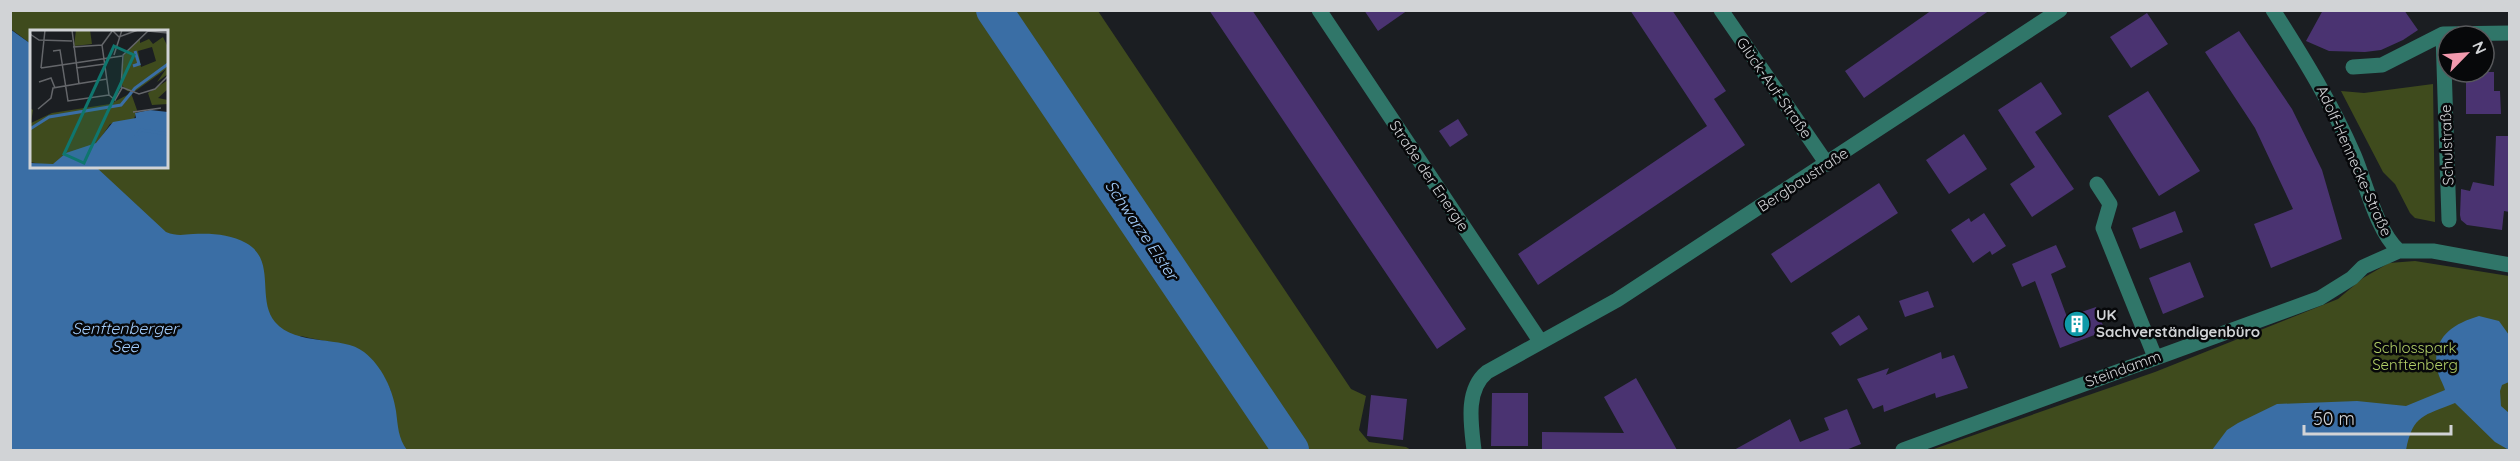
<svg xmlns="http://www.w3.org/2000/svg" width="2520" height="461" font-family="Quicksand,sans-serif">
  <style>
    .green { fill: #3f4b1d }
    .water { fill: #3a6ea5 }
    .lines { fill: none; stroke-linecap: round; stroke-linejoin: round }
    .river { stroke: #3a6ea5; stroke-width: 36 }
    .building { fill: #4a3371 }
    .minor { stroke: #307669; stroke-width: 15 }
    .labels { text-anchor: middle; stroke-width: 5; stroke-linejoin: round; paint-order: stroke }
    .street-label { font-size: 15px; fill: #d1d3d6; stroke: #07080a }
    .poi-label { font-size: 15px; font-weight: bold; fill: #d1d3d6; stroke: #07080a; text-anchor: start }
    .park-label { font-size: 15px; fill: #b1ce67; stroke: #07080a }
    .water-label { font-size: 16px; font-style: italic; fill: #a2ccfb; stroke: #07080a }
    .inset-river { fill: none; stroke: #3a6ea5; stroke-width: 3 }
    .inset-road { fill: none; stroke: #64666a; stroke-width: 1.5 }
    .view { fill: #0f766e; fill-opacity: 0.15; stroke: #0f766e; stroke-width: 3 }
    .inset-edge { fill: none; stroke: #d1d3d6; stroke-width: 3 }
  </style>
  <rect width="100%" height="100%" fill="#1b1e22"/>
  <!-- green -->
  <path class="green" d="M10,11H1098L1351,389L1366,396L1359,430L1369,442L1406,447L1411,450H343L391,391C369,342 348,347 301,336L292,343L191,255L32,166H166V32H32L31,44L11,29Z
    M2433,84L2435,222L2415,218L2410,213L2395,184L2383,172L2341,91L2364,93Z
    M2415,261L2509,276V450H1931L2155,372L2338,299L2363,278L2389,263Z"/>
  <!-- water -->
  <path class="water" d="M10,29L31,44L32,166L96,167L166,232C176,236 182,235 193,234C211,233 230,234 246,243C277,260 256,299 275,322C296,347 343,335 364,352C382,366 393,390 396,411C398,426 398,438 407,450H11Z
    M2479,316L2499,321L2509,335V382L2502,385L2500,391L2501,406L2509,413V450L2495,442L2455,403C2424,416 2413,414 2406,450H2212L2227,430L2238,423L2277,404L2357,401L2406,406L2445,390C2443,383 2438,376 2437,368C2432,338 2452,324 2479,316Z"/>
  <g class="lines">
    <!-- river -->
    <path class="river" d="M994,10L1291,450"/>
  </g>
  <!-- building -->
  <path class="building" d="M1209,10H1252L1466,329L1437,349Z
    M1364,10H1408L1378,31Z
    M1630,10H1672L1726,91L1714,99L1745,145L1538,285L1518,254L1707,126Z
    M1932,10H1990L1864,98L1845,71Z
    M2323,10H2404L2418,30L2403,40L2381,50L2365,52L2329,51L2306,41Z
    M2147,13L2168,44L2131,68L2110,37Z
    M2239,31L2292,109L2322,170L2342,239L2271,268L2254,224L2293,209L2255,128L2205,52Z
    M2466,72H2494V91H2500L2501,114H2466Z
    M2041,82L2062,114L2035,132L2074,189L2032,217L2010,184L2035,167L1998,110Z
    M2148,91L2200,171L2159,196L2108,116Z
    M1458,119L1468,135L1450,147L1439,131Z
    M1964,134L1987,169L1949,194L1926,160Z
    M2496,136H2510V212L2504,211L2502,230L2467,225L2461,220L2460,215L2461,189L2470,191L2473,182L2494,186Z
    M1879,183L1898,213L1791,283L1771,254Z
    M2175,211L2183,232L2140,249L2132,228Z
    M1984,213L2006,246L1992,255L1990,251L1973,263L1951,230L1969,218L1971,222Z
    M2056,245L2066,267L2051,274L2067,317L2096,307L2105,331L2060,348L2035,281L2022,287L2012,264Z
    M2190,262L2204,297L2163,314L2149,278Z
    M1928,291L1934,307L1905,317L1899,301Z
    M1859,315L1868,329L1840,346L1831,333Z
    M1941,352L1942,359L1954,355L1968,388L1936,398L1935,393L1884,412L1883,405L1873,409L1857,379L1889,368L1886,375Z
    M1636,378L1677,450H1542V432L1624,433L1604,397Z
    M1492,393H1528V446H1491Z
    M1371,395L1407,399L1403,440L1367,436Z
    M1847,409L1861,444L1846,450H1734L1790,419L1800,442L1829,430L1824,418Z"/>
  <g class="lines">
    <!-- minor -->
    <path class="minor" d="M1319,10L1540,341
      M1721,10L1827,164
      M2273,10C2303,57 2332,104 2354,155C2366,183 2376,230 2399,251
      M2443,34L2449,220
      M2353,67L2382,65L2443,34L2510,33
      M2097,184L2110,204L2103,228L2155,357
      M1474,450C1471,424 1465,390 1487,372L1617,300L2060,10
      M1903,450L2320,298L2352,278L2363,267L2399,251H2433L2510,265"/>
  </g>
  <!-- icons -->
  <defs>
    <symbol id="building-disc" viewBox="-11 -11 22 22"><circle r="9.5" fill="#0f9aa8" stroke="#07080a"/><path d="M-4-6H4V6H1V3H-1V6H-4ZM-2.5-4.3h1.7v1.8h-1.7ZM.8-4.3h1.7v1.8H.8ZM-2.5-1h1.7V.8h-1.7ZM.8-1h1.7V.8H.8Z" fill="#fff"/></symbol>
  </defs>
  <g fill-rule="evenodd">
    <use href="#building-disc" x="2062" y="309" width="30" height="30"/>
  </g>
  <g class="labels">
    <!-- street labels -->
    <g class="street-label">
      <text transform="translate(1774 88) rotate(55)" y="5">Glück-Auf-Straße</text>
      <text transform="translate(2447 145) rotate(-92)" y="5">Schulstraße</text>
      <text transform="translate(2354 161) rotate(66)" y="5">Adolf-Hennecke-Straße</text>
      <text transform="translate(1429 176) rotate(56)" y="5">Straße der Energie</text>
      <text transform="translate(1803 180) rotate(-33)" y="5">Bergbaustraße</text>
      <text transform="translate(2123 369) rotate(-20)" y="5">Steindamm</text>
    </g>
    <!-- poi labels -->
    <g class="poi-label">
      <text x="2096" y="320">UK<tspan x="2096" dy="17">Sachverständigenbüro</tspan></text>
    </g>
    <!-- park labels -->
    <g class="park-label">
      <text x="2415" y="353">Schlosspark<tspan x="2415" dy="17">Senftenberg</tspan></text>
    </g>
    <!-- water labels -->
    <g class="water-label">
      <text transform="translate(1142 230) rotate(56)" y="6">Schwarze Elster</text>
      <text x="125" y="334">Senftenberger<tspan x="125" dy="18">See</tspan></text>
    </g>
  </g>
  <!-- overview -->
  <g transform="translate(30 30)">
    <rect width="138" height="138" fill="#1b1e22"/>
    <path d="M46,0H60L62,14L44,16ZM133,7L138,17V44L127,52L136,39L104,62L97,61L91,54L94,25L110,8V13L119,9L123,14ZM122,17L126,31L111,37L108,21ZM138,50V59L128,68L138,70V74L122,75L118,63ZM101,63L107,80L104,89L80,94L66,115L21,136L0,132V78L3,80L1,93L22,83L80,74Z" fill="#3f4b1d" fill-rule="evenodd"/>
    <path d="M120,80L138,82V138H0V133L23,134L36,123L66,113L83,92L106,88L105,83Z" fill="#3a6ea5"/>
    <path class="inset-river" d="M103,36L109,34L105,21M0,99L19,87L91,75L105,58L138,34M78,138L111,100L138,104"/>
    <path class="inset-road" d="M42,0L49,54M82,0L89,7L108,0M119,0L93,25L91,57L109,64L125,59L138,46M118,1L138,3M0,4L9,10L42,11M72,15L79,65M72,15L83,0M43,17L72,15M23,21L30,20L38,71L79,65M84,25L92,0M11,38L92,26M11,38L15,0M46,38L75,34M9,52L21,48L25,58M79,65L85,70L92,58M8,79L21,68L23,58L77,49M103,82L131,78"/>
    <path class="view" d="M84,16L104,25L54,133L34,124Z"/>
    <rect width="138" height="138" class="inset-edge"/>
  </g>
  <!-- border -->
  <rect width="2520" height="461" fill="none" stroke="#d1d3d6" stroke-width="24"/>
  <!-- north arrow -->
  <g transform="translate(2466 54) rotate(65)"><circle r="28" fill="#07080a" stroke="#58595c" stroke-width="1.5"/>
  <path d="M0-4.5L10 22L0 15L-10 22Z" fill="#f29aae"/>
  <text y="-9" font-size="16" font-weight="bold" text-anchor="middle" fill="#d1d3d6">N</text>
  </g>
  <!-- scale -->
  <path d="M2304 425v9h147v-9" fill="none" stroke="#d1d3d6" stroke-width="3"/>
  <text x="2313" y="425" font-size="18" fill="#d1d3d6" stroke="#07080a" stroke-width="4.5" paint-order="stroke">50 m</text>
</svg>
